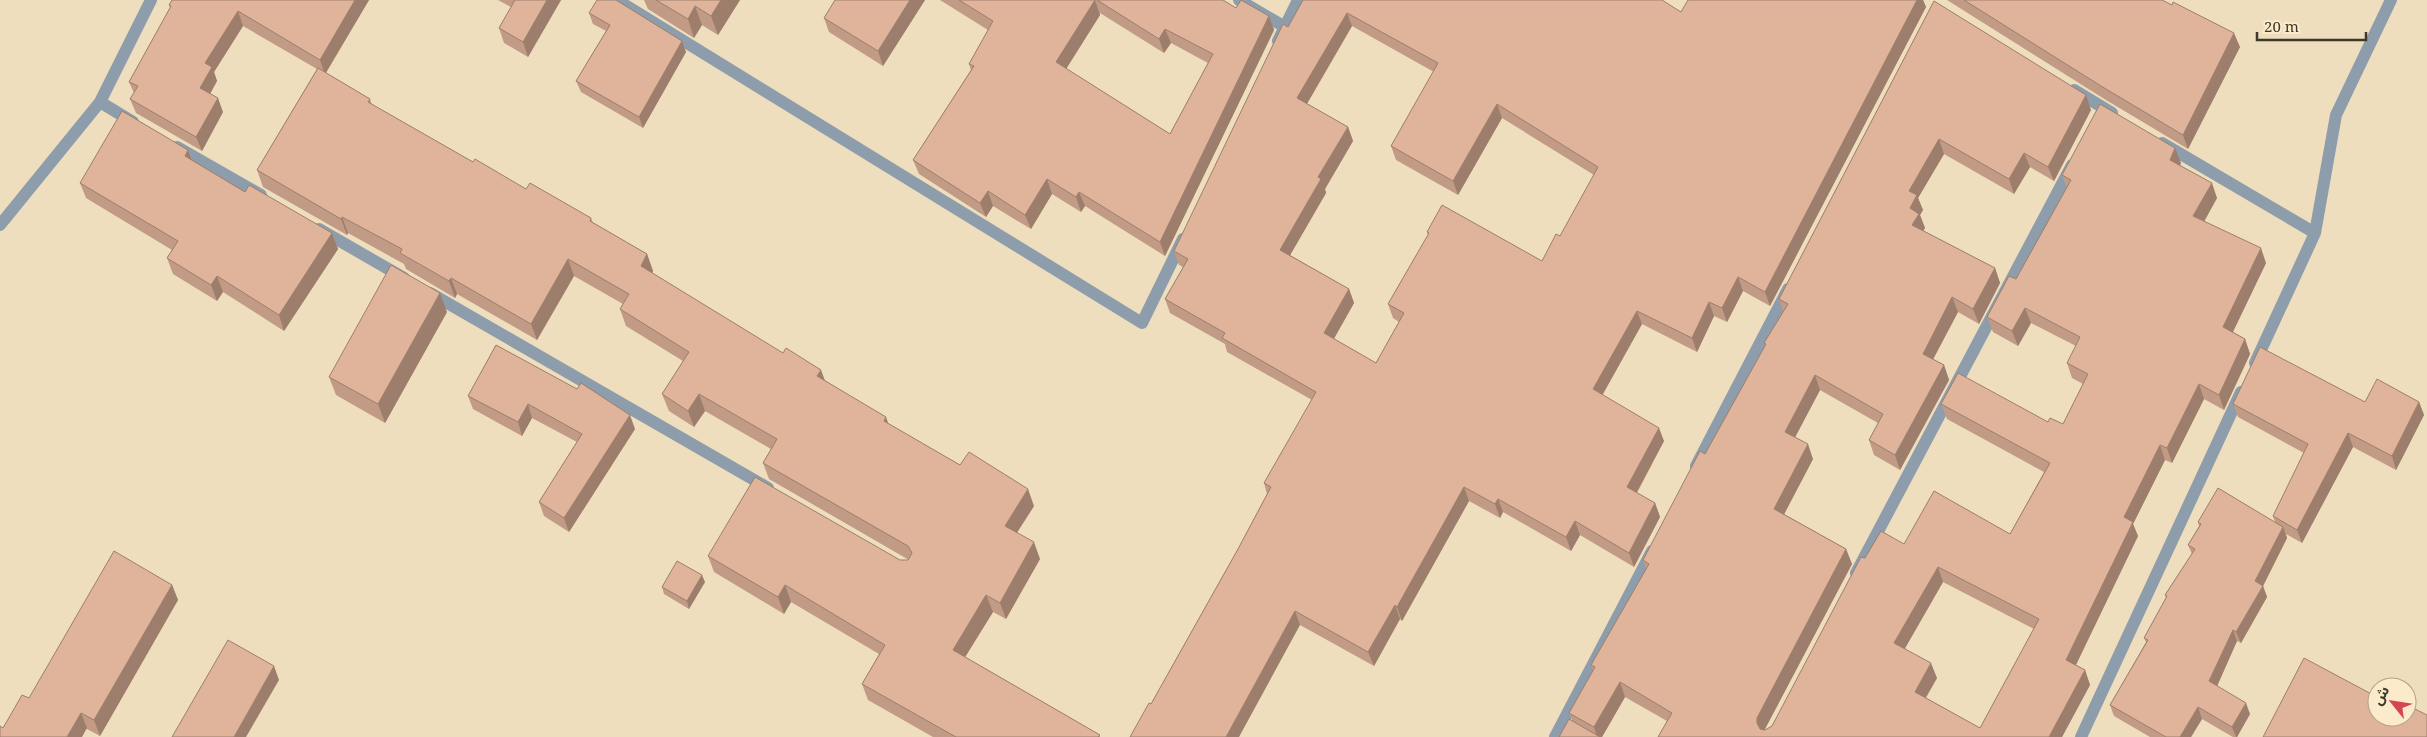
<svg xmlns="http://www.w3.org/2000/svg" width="2427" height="737" font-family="'Noto Serif','Noto Sans Arabic',serif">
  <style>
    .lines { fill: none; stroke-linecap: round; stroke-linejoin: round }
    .street { stroke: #8d9dab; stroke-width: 12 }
    .wall { fill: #c19b85; fill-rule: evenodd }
    .shaded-wall { fill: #9d7e6c }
    .building { fill: #e0b49b; stroke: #9d7e6c; fill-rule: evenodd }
  </style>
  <rect width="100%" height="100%" fill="#eedebd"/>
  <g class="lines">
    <!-- street -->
    <path class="street" d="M617,0L1142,323L1183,239
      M1239,0L1285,27
      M1278,41L1298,0
      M2074,90L2112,113
      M100,102L133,122
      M2162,143L2315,233
      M177,147L261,195
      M0,225L100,102L151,0
      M319,229L404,278
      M430,293L768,488
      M2255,363L2315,233L2336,115L2391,0
      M1696,466L1788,289
      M1856,573L2072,165
      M1555,737L1652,551
      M2081,737L2241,392"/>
  </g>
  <!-- wall -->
  <path class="wall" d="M172,0H369L326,73L370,99L372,105L473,162L526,189L591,218L593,223L647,254L653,271L652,273L826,381L888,424L960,465L1034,506L1017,532L1040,559L1006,619L993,612L965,657L1100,735V737H933L868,700L862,684L879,654L791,602L784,614L714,572L708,556L900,560H909L769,479L763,463L771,449L705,411L694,427L669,411L662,394L683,361L626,326L620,309L623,304L574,276L537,340L457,294L455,298L406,269L404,264L348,233L347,235L263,187L257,170L317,69L243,26L214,72L217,81L210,94L223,112L202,151L136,113L130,99L134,93L129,82L170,8L169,5Z
    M498,0H561L528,57L504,43L499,28L511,7Z
    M644,0H740L718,35L702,25L694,38L648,9Z
    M925,0L883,66L829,32L824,18Z
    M940,0H1223L1236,8L1269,16L1274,30L1165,256L1085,206L1081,212L1052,194L1031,229L993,206L986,217L919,174L913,160L971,70L969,64L988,30ZM1100,13L1164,53L1171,43L1208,63L1170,134L1066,69L1100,15Z
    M1303,0L1681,12L1688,0H1923L1926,7L1770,306L1743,291L1727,322L1714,316L1697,352L1642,324L1602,395L1664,441L1637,493L1655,503L1660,517L1634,567L1580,535L1571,551L1503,512L1500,518L1469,501L1402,621L1400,619L1374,666L1300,625L1151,704L1238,549L1267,494L1264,483L1312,400L1227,352L1225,344L1170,313L1165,299L1183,267L1179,265L1174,251L1288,27ZM1352,26L1434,72L1391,146L1396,160L1458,195L1502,118L1594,175L1560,236L1542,261L1427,232L1428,235L1388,304L1393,318L1399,322L1376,363L1334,339L1354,303L1349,289L1290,255L1326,193L1325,189L1353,141L1348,127L1307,104Z
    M1947,0H2162L2240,47L2188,149L2106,100Z
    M1934,1L2091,110L2054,181L2030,167L2014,194L1944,154L1918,198L1923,210L1920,215L1925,228L1923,231L1995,268L2000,283L1979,324L1958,312L1933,359L1944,365L1949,380L1900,470L1874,455L1869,440L1878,423L1820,390L1795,437L1813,459L1784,514L1846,549L1852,564L1764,730H1765L1772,726L1865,558L1904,544L2010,534L2044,472L1947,419L1941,404L2063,424L2083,384L2072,378L2067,363L2076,346L2031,323L2018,346L1993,332L1987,317L2016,279L2067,188L2062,175L2181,163L2180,165L2217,198L2204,221L2266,263L2233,332L2245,339L2250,354L2224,410L2204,399L2172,463L2165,460L2133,524L2138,536L2076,665L2085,670L2090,685L2062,737H1658L1667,721L1625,697L1602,737H1559L1572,720L1569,713L1593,671L1591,665L1646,569L1643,560L1705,454L1765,346L1764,343L1783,311L1779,299ZM1943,582L2034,629L1980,728L1926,698L1937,678L1905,648Z
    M589,13L682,41L686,52L643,128L581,92L576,81L606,31L593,24Z
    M188,150L192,160L245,192L332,233L338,249L284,331L223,292L217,301L173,274L167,258L172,250L86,198L80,183Z
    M447,312L385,423L336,395L329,377Z
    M496,345L635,429L569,532L544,516L539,502L577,442L532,418L522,436L473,409L468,396Z
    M2419,402L2424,415L2396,470L2353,447L2302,543L2286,534L2287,538L2263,586L2267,597L2241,643L2237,641L2217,686L2250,714L2237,737H2233L2202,719L2191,737H2150L2114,716L2110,705L2146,642L2144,638L2166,598L2165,595L2192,554L2188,545L2199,526L2198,522H2275L2273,516L2304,453L2238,417L2233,404Z
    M705,582L689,609L664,594L662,587Z
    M172,585L178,600L100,736L29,698Z"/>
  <!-- shaded-wall -->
  <path class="shaded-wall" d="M355,0H369L325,74L320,60Z
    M547,0H561L528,57L523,42Z
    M721,0H740L718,35L711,16Z
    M910,0H925L883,66L878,51Z
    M1095,0L1100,15L1061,77L1056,62Z
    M1917,0H1923L1926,7L1770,306L1765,292Z
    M695,6L702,25L694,38L688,19Z
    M238,11L243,26L214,72L217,81L205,103L200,88L205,63Z
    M1347,13L1352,26L1302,112L1297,98Z
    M1269,16L1274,30L1165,256L1160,242Z
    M1165,29L1171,43L1164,53L1159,39Z
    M2234,33L2240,47L2188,149L2183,135Z
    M682,41L686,52L643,128L639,117Z
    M2086,95L2091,110L2054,181L2048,167Z
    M218,98L223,112L202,151L196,137Z
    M1497,104L1502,118L1458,195L1453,181Z
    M1348,127L1353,141L1325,189L1326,193L1285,264L1280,250L1318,177Z
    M1939,139L1944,154L1918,198L1923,210L1920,215L1925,228L1918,240L1912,225L1909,191Z
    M2175,148L2181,163L2176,174L2170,160Z
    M188,150L194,166L185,156Z
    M2024,153L2030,167L2014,194L2009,179Z
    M1047,179L1052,194L1031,229L1025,215Z
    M2212,183L2217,198L2199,231L2193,216Z
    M988,191L993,206L986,217L980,203Z
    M1079,192L1085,206L1081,212L1076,197Z
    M342,217L348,233L347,235L341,219Z
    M332,233L338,249L284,331L279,315Z
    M2261,248L2266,263L2228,342L2223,327Z
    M647,254L653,271L647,282L641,266Z
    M568,259L574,276L537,340L531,324Z
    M1995,268L2000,283L1979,324L1973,309Z
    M217,276L223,292L217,301L211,285Z
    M1738,277L1743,291L1727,322L1722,308Z
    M451,278L457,294L455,298L449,281Z
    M1349,289L1354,303L1329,347L1324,333Z
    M440,293L447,312L385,423L378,404Z
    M1952,297L1958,312L1928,369L1923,354Z
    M1709,302L1714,316L1697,352L1692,338Z
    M2025,308L2031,323L2018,346L2012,331Z
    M1637,311L1642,324L1598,403L1593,389Z
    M2245,339L2250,354L2224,410L2219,395Z
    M1944,365L1949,380L1900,470L1895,455Z
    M821,370L827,386L817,376Z
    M1815,375L1820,390L1790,447L1785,432Z
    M2199,384L2204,399L2172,463L2167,448Z
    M699,394L705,411L694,427L688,411Z
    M2419,402L2424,415L2396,470L2392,456Z
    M528,404L532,418L522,436L518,422Z
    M630,415L635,429L569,532L564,518Z
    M886,417L892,434L884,421Z
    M1659,428L1664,441L1632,501L1627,487Z
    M2348,433L2353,447L2302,543L2297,530Z
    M1808,444L1813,459L1779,524L1774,509Z
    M2160,445L2165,460L2133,524L2138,536L2071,675L2066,660L2124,517Z
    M1464,487L1469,501L1402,621L1397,607Z
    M1028,489L1034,506L1011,542L1005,526Z
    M1498,499L1503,512L1500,518L1495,504Z
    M1655,503L1660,517L1634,567L1629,553Z
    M1575,521L1580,535L1571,551L1566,537Z
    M2283,527L2287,538L2263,586L2267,597L2241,643L2236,632L2255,581Z
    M1034,542L1040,559L1006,619L1000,603Z
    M1846,549L1852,564L1763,733L1757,723V718Z
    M1938,567L1943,582L1900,657L1894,643Z
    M702,575L705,582L689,609L687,601Z
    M172,585L178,600L100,736L94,720Z
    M785,585L791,602L784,614L778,597Z
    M986,595L993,612L959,667L953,650Z
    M1395,605L1400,619L1374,666L1368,652Z
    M1295,611L1300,625L1239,737H1226Z
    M2233,630L2237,641L2214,693L2209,681Z
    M1931,663L1937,678L1920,707L1915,692Z
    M274,666L279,680L246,737H234Z
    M2085,670L2090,685L2062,737H2049Z
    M1620,682L1625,697L1602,737H1597L1594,727Z
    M2246,703L2250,714L2237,737H2236L2232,727Z
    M2198,707L2202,719L2191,737H2180Z
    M81,713L87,728L82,737H67Z"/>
  <!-- building -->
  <path class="building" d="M172,0H355L320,60L238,11L205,63L212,67L200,88L218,98L196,137L130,99L138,86L129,82L171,6L169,5Z
    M515,0H547L523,42L499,28Z
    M597,0H616L682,41L639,117L576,81L610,25L589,13Z
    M656,0H721L711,16L695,6L688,19Z
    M835,0H910L878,51L824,18Z
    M959,0H1095L1056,62L1170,134L1213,54L1165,29L1159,39L1097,0H1223L1236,8L1241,0L1269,16L1160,242L1079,192L1076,197L1047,179L1025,215L988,191L980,203L913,160L974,66L969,64L993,21Z
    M1303,0H1662L1681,12L1688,0H1917L1765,292L1738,277L1722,308L1709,302L1692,338L1637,311L1593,389L1659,428L1627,487L1655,503L1629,553L1575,521L1566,537L1498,499L1495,504L1464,487L1397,607L1395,605L1368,652L1295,611L1226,737H1130L1149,703L1151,704L1238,549L1271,487L1264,483L1316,392L1222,338L1225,333L1165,299L1188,259L1174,251L1283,24L1288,27ZM1347,13L1438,63L1391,146L1453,181L1497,104L1598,167L1560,236L1556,234L1542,261L1442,205L1427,232L1429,233L1388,304L1404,313L1376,363L1324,333L1349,289L1280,250L1321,179L1318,177L1348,127L1297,98Z
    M1964,0H2162L2172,5L2173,2L2234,33L2183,135L2101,86Z
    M1934,1L2086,95L2048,167L2024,153L2009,179L1939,139L1909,191L1917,195L1910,208L1919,214L1912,225L1995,268L1973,309L1952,297L1923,354L1944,365L1895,455L1869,440L1883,414L1815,375L1785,432L1808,444L1774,509L1846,549L1757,718V723L1760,729L1765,730L1772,726L1861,557L1865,558L1881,531L1904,544L1934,491L2010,534L2050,463L1941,404L1958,373L2048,422L2050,418L2063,424L2088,374L2067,363L2080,337L2025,308L2012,331L1987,317L2009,276L2016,279L2071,180L2062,175L2100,104L2175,148L2170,160L2212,183L2193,216L2261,248L2223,327L2245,339L2219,395L2199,384L2167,448L2160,445L2124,517L2133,522L2066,660L2085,670L2049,737H1658L1672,713L1620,682L1594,727L1569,713L1595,667L1591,665L1649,564L1643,560L1700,451L1705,454L1766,344L1764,343L1788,304L1779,299ZM1938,567L2039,619L1980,728L1915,692L1931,663L1894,643Z
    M318,68L370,99L368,102L473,162L475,159L526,189L530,183L591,218L590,221L647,254L641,266L783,353L786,348L821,370L817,376L886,417L884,421L960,465L969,452L1028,489L1005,526L1034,542L1000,603L986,595L953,650L1100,735L1098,737H956L862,684L885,645L785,585L778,597L708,556L755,477L900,560H908L912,553L908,546L763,463L777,439L699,394L688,411L662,394L689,352L620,309L629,294L568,259L531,324L451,278L449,281L400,253L402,249L342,217L341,219L257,170Z
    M122,111L188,150L185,156L245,192L249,185L332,233L279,315L217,276L211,285L167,258L178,241L80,183Z
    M391,265L440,293L378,404L329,377Z
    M496,345L577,389L581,383L630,415L564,518L539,502L582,434L528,404L518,422L468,396Z
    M2260,347L2365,402L2377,379L2419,402L2392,456L2348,433L2297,530L2273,516L2308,444L2233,404Z
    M2218,488L2283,527L2255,581L2263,586L2236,632L2233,630L2209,681L2246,703L2232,727L2198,707L2180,737H2166L2110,705L2148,640L2144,638L2167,596L2165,595L2195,549L2188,545L2201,524L2198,522Z
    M114,551L172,585L94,720L81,713L67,737H0V726L3,728L22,695L29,698Z
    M677,561L702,575L687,601L662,587Z
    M228,640L274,666L234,737H172Z
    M2304,658L2377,697V717H2407V705L2427,715V737H2263Z
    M1569,719L1600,737H1559Z"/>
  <!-- north arrow -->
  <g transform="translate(2392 702) rotate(300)"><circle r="24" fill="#fbebca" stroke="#b0a48b"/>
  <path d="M0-4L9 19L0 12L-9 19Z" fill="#d64554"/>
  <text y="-8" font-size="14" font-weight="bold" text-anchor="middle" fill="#3f392c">ش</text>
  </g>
  <!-- scale -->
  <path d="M2257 32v8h109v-8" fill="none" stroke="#3f392c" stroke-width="2.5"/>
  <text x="2264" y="32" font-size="15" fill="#3f392c" stroke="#fbebca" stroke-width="4" paint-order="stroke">20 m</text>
</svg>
